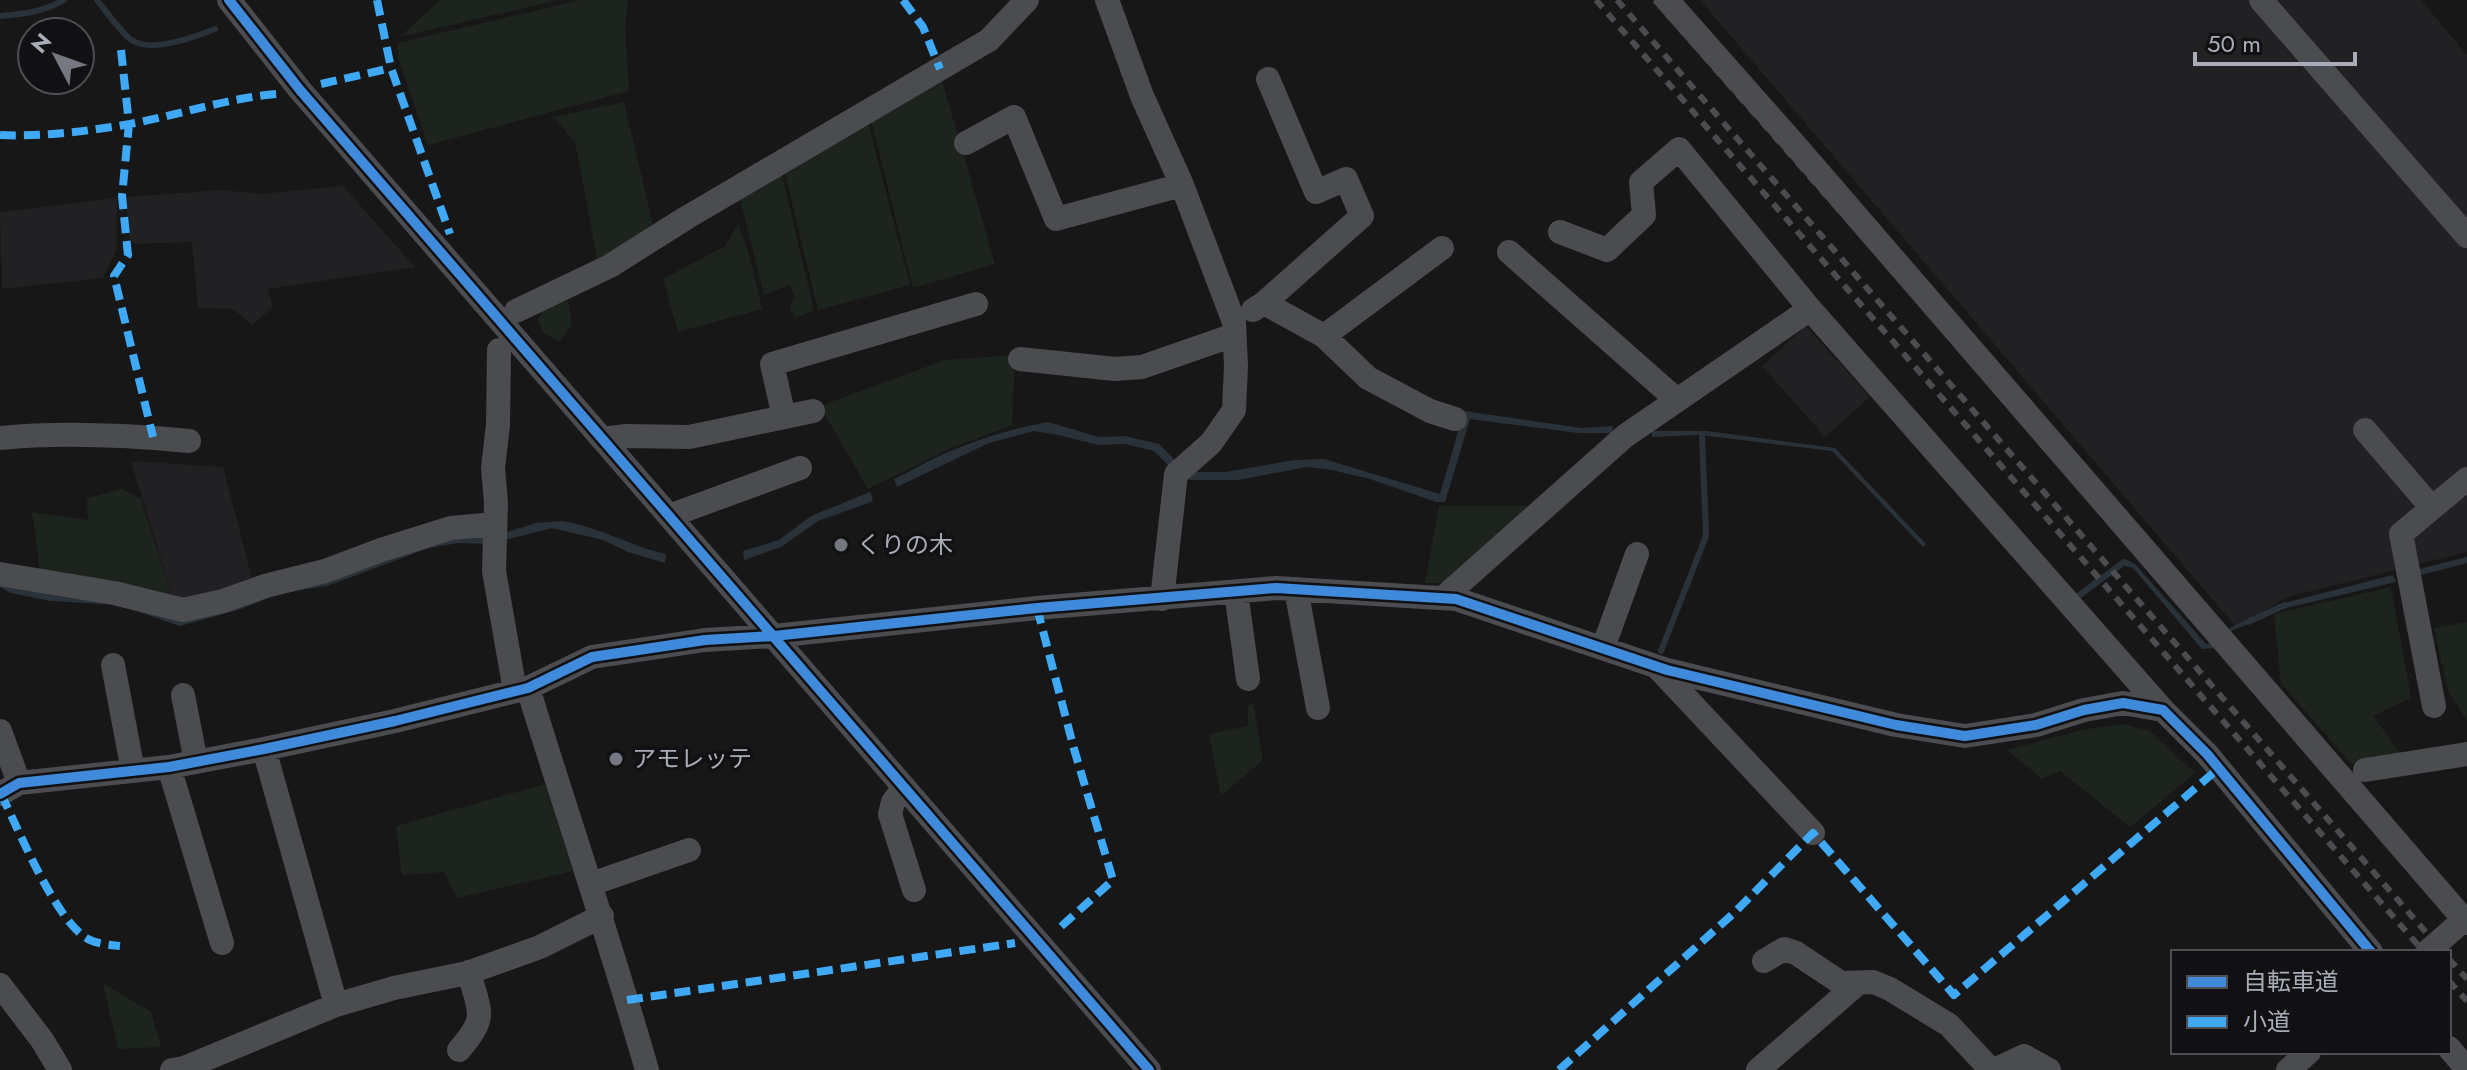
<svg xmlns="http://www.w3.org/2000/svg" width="2467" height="1070" font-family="Jost,'Noto Sans JP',sans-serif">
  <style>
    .built { fill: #212123 }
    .green { fill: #1d241e }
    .water { fill: #2a3239 }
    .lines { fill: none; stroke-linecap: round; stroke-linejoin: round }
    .stream { stroke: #2a3239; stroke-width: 6 }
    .minor { stroke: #4b4c50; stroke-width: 24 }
    .rail { stroke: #4b4c4f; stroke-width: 6; stroke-dasharray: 10 8; stroke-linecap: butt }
    .quiet { stroke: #3fa9f5; stroke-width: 8; stroke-dasharray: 16 8; stroke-linecap: butt }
    .cycleway-casing { stroke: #111113; stroke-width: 15 }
    .cycleway { stroke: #408adc; stroke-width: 10 }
    .poi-dot { fill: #757880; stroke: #111113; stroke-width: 3 }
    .labels { text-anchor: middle; stroke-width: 7; stroke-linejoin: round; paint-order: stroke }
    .poi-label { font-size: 24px; fill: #a8adb8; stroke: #111113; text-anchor: start }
  </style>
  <rect width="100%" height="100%" fill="#171717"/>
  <!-- built -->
  <path class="built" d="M1700,0H2421L2467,55V552L2287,597L2237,628Z
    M343,186L415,267L268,289L273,307L252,325L233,309L198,308L192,242L134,244L129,237L126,197L222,190L260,194Z
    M117,198V249L103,278L2,289L0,212Z
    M1806,326L1870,397L1825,437L1762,366Z
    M131,461L223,467L253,582L181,604L173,598Z"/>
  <!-- green -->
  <path class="green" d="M440,0H558L400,37Z
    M581,0H628L625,27L629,91L428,145L398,58V43Z
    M940,74L995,264L913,288L870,116Z
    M624,102L654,229L598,264L575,142L553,117Z
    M867,118L910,285L818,310L784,170Z
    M782,174L814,311L795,318L790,307L795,296L789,285L764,295L740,199Z
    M738,224L748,251L762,309L678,332L663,279L725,246Z
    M568,301L572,326L559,341L544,334L538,321L544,309Z
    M1015,355L1012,425L949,449L868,489L820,406L945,360Z
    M122,489L141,499L172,596L40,571L32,512L88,520L87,498Z
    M1439,506H1528L1449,583H1425Z
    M2391,587L2411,698L2373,716L2402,755L2351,764L2281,683L2274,614Z
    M2467,622V721L2448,691L2434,628Z
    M1253,703L1263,760L1221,796L1209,734L1248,726V706Z
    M2122,724L2150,731L2195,773L2130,827L2060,771L2042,779L2007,750L2081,730Z
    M545,784L573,871L457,898L444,872L402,875L396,826Z
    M103,983L151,1012L161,1047L118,1049Z"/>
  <!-- water -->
  <path class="water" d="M1464,411L1582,428L1613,426L1612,433H1578L1470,419L1445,502H1436L1370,479L1332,470L1307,467L1238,480H1189L1192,472H1226L1294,460L1324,459L1440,494Z
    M1048,422L1099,437L1125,436L1159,444L1176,461L1170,467L1154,451L1125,444L1098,445L1058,435L1034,431L989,443L897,487L894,479C910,472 924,463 939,456C975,440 1009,429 1048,422Z
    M1652,431H1707L1835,448L1926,544L1923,547L1832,451L1701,435L1652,437Z
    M870,492L873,499L871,502L818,521L781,547L744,560L743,551L779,540L811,516Z
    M561,521C599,526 629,546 666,554L665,563L628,552L603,540L552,528L489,544L458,543L429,548L327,586L282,593L238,610L180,626L119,605L50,601L11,593L0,587V579L184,616L430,539L504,533L536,523Z
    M2123,560L2135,564L2206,644L2213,643L2228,629L2254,616L2255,621L2233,630L2214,648L2202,649L2133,568L2123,564Z
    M2393,575L2396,582L2278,610L2276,605Z"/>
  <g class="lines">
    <!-- stream -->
    <path class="stream" d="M97,0C107,12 118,29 130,39C149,54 195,37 215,29
      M0,16C24,14 43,12 64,0
      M2416,573L2467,560
      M2073,600L2124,562L2129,564
      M2248,622L2285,605
      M1661,651L1706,536L1702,434"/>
    <!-- minor -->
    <path class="minor" d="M229,0L300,90L1149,1070
      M1107,0L1142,96L1182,185L1234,322L1236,366L1234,410L1211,443L1176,474L1162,599
      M1667,0L1796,146L2467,923
      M2261,0L2467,236
      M966,143L1014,117L1056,219L1182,185
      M1560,232L1607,250L1644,215L1641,182L1679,149L1810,309
      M1509,252L1677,400
      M1264,303L1362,216L1346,179L1316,192L1268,79
      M1253,310L1264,303L1324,336L1368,378L1430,411L1455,419
      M516,311L610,266L686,218L989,40L1027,0
      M1324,336L1442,248
      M499,350L498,425L493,468L496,503L494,571L515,691
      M1020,359L1115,369L1142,367L1234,335
      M784,417L772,364L976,304
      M2365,430L2432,508L2467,479
      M0,438C62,432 127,435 189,441
      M602,439L626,436L689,437L813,411
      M2432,508L2401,534L2434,706
      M669,516L800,468
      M0,574L114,593L183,610L223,601L265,586L325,571L381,550L451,528L495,524
      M1296,589L1318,708
      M1236,592L1248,679
      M1443,598L1625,436L1810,309L2163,710
      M1603,648L1637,554
      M113,665L133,771
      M1658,668L1813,833
      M528,688C567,815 610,941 647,1070
      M183,695L196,762
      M0,731L19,783
      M264,749L336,1005
      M169,767L222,943
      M2365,770L2467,754
      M904,787L893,802L890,814L914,890
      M0,794L19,783L169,767L264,749L395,721L528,688L592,657L705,640L774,636L1037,608L1276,588L1456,599L1667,670L1896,725L1965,736L2036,725L2084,710L2123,703L2163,710L2207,754L2371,952
      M591,884L689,850
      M2427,952L2467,917
      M1764,961L1784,949L1796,953L1841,983L1873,982L1890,989L1949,1025L1991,1070
      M0,985L42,1040L60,1070
      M2449,1048L2467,1069
      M459,1050C489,1016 479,1012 469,972
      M172,1070L184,1068L336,1005L394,988L467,973L540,947L602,916
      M1758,1070L1856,985
      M1994,1070L2024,1056L2049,1070
      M2288,1070L2309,1052"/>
    <!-- rail -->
    <path class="rail" d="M1596,0L2424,952
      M1617,0L2443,952
      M1655,0L2018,414L2467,934
      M1676,0L1908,263L2467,910
      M2449,959L2467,979
      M2449,981L2467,1001"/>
    <!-- quiet -->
    <path class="quiet" d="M377,0L391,68L450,234
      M903,0L923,27L940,69
      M121,50L129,124L122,196L128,255L114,276L153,437
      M321,84L391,68
      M0,135C42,137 89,131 130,124C179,115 227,98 277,94
      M1037,608L1074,749L1113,880L1056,931
      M1,794C18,828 57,925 90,940C99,944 111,945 120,946
      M627,1000L1015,943
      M1559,1070L1734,913L1813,833L1954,995L2219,768"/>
    <defs>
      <path id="cycleway" d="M229,0L300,90L1149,1070
        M0,794L19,783L169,767L264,749L395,721L528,688L592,657L705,640L774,636L1037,608L1276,588L1456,599L1667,670L1896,725L1965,736L2036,725L2084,710L2123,703L2163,710L2207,754L2371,952"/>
    </defs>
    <!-- cycleway casing -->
    <use href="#cycleway" class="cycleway-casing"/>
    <!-- cycleway -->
    <use href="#cycleway" class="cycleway"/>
  </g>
  <!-- markers -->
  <g class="poi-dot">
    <circle cx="841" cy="545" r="8"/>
    <circle cx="616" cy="759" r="8"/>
  </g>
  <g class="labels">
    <!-- poi labels -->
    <g class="poi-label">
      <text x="857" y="553">くりの木</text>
      <text x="632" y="767">アモレッテ</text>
    </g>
  </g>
  <!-- legend -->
  <rect x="2171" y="950" width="280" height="104" fill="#111113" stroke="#4d4f55" stroke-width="2"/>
  <rect x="2187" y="976" width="40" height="12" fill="#408adc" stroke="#4d4f55" stroke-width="2"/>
  <text x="2243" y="990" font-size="24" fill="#a8adb8">自転車道</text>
  <rect x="2187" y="1016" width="40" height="12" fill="#3fa9f5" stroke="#4d4f55" stroke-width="2"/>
  <text x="2243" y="1030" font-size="24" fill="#a8adb8">小道</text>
  <!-- north arrow -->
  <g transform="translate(56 56) rotate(311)"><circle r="38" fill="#111113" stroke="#4d4f55" stroke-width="2"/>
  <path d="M0-6L14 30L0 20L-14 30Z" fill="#757880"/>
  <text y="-12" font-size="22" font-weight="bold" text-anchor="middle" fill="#a8adb8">N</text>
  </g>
  <!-- scale -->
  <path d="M2195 52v12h160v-12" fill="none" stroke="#a8adb8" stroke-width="4"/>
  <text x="2207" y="52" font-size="24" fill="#a8adb8" stroke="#111113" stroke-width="6" paint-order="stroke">50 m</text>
</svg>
